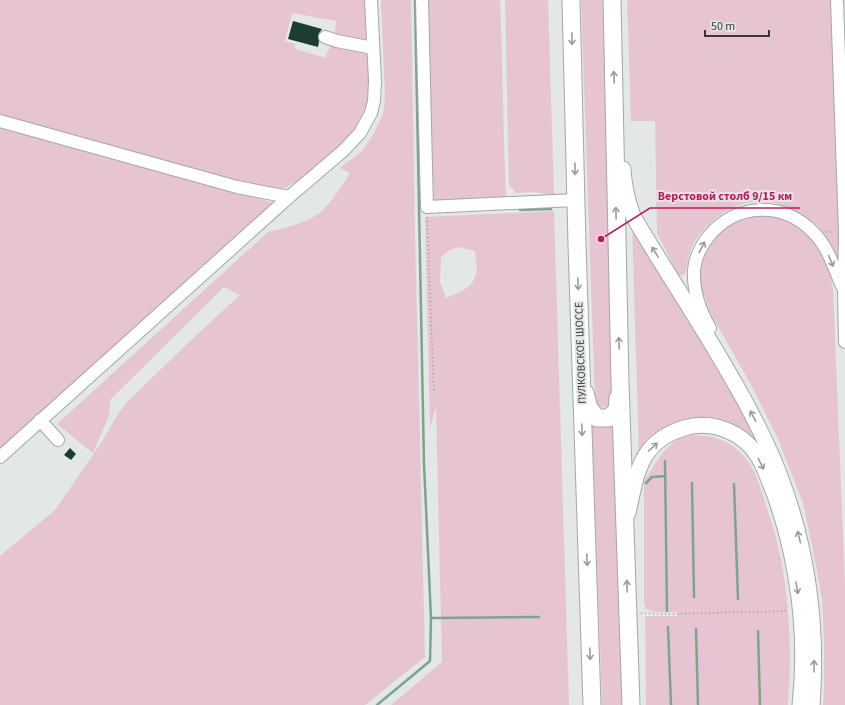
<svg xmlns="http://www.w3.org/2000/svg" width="845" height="705" font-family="'Source Sans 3',sans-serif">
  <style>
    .green { fill: #e6c4d2; fill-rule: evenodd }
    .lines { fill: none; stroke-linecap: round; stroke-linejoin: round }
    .stream { stroke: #7da391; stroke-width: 2.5 }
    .building { fill: #1b3e30 }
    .minor-casing { stroke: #a3a7a5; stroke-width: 14 }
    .major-casing { stroke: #a3a7a5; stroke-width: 17 }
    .highway-casing { stroke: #a3a7a5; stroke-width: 19 }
    .path { stroke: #919593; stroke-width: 1.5; stroke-dasharray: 1 3; stroke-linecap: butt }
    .minor { stroke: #fff; stroke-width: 12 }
    .major { stroke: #fff; stroke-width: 15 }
    .highway { stroke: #fff; stroke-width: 17 }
    .oneway { stroke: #9a9b9a }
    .labels { text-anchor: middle; stroke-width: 4; stroke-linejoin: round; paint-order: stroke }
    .street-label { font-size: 11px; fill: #353736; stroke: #e3e8e6 }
    .leader { fill: none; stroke: #c2185b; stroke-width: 1.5 }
    .callout-dot { fill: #c2185b; stroke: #e3e8e6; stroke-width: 1.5 }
    .callout-label { font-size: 12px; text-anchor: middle; font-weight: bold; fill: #c2185b; stroke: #e3e8e6; stroke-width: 4; stroke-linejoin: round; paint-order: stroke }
  </style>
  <rect width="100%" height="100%" fill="#e3e8e6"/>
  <!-- green -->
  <path class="green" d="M0,0H370L369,109L348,141L319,167L298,181L283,189H262L0,118ZM292,13L336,21L334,44L330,47L325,58L295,49V44L285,41Z
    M381,0H411L415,232L425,657L365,705H0V556L55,510L101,443L120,411L128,401L190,341L240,295L224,287L110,400L109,416L93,453L57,424L268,232C285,228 303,224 318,214C328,208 344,183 350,173L340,168L362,151L374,133L383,114L385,96Z
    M427,0H500C503,66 503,132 506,199L434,202Z
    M505,0H548L554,195L533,192L516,193L509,185Z
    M581,0H605L612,398L610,405L606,407H600L595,401Z
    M627,0H833L842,268H839C834,256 828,237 819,227C811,220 800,213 791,210C784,207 777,203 771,202C739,197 708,218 693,245C688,254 688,264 685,274L680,276L677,273L657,233L655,121H631Z
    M0,128L275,203L0,451Z
    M554,211L569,705H391L442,662L436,407L430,428L425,217ZM458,247L475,251C480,281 474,287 446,298L440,282L441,257L448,251Z
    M752,214L786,218L813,236L827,262L833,288L845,586V705H823L824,689V643L822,598L812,545L803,503L778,439L751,385L710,312L703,291L698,279L706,246L719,232L734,221Z
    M632,224C652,258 672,292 693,325C719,366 745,407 765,451C802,528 814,621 807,705H804C805,688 806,671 806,653C805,596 795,537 775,484C769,467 762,449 748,437C736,426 722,422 707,421C678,419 656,431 639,454Z
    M592,423L601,427L615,424L623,705H602Z
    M692,435C712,435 729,440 743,455C756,469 761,490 767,508C770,519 775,531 777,542C790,595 792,651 788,705H646L645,617L649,616H678L677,612H655L646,609L644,602V481L663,452L677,439Z"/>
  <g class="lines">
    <!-- stream -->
    <path class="stream" d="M415,0L424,464L431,618
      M520,210L551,209
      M665,461L667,611
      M646,483L652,477L665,476
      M692,483L694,597
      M734,484L738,599
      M668,627L671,705
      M696,629L698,705
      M758,631L760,705
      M377,705L430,661L431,618L539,617"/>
  </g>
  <!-- building -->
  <path class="building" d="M293,21L322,29L318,35L319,42L318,47L288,39Z
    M70,448L76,454L71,460L64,455Z"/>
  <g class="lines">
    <defs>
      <path id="minor" d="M422,0L427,207L575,200
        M837,0L845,232L844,291L845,342
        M325,37L337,41L373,48
        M0,121L237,187L289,197
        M710,328C700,311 693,291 694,270C695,258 701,246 708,237C736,202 784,201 814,233C828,247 834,268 842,286
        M40,420L58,440
        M0,457L289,197L343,151L360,133L371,113L374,101L375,81L371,0"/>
      <path id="major" d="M623,169C624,186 627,200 633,216C671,281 715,344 750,411C760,430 770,450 778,471C807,545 818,625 812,705
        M628,513C637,473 639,442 684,428C707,421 732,428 749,445C762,458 767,476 774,493C798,559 808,635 800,705"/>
      <path id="highway" d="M571,0L577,245L592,705
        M612,0L620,382L631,705
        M585,393L589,408L597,418H609L617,410L618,398"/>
    </defs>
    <!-- minor casing -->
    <use href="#minor" class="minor-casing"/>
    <!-- major casing -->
    <use href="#major" class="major-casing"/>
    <!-- highway casing -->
    <use href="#highway" class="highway-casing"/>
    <!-- path -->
    <path class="path" d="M427,217L434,393
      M826,232H834
      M641,613L665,614L789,611"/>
    <!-- minor -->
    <use href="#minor" class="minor"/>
    <!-- major -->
    <use href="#major" class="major"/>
    <!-- highway -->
    <use href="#highway" class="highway"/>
  </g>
  <!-- one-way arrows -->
  <defs><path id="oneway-shaft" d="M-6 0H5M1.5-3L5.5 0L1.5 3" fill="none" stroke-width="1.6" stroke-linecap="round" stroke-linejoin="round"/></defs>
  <g class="oneway">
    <use href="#oneway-shaft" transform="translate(572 39) rotate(88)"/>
    <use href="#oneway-shaft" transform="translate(614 77) rotate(-92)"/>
    <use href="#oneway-shaft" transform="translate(575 169) rotate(89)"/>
    <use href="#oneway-shaft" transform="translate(616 213) rotate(-91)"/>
    <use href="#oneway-shaft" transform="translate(702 247) rotate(-63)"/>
    <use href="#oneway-shaft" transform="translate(655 252) rotate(-122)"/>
    <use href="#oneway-shaft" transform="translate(831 261) rotate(67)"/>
    <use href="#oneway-shaft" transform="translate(578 284) rotate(88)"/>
    <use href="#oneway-shaft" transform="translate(619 343) rotate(-92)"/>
    <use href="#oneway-shaft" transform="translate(753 416) rotate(-118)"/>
    <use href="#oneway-shaft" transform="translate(582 430) rotate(88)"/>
    <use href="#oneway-shaft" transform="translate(653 447) rotate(-42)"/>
    <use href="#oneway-shaft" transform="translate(761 464) rotate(63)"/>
    <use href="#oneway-shaft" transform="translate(799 537) rotate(-104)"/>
    <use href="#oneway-shaft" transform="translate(587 560) rotate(88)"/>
    <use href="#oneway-shaft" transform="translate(627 586) rotate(-92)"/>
    <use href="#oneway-shaft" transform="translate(797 588) rotate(80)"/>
    <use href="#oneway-shaft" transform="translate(590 654) rotate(88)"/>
    <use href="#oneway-shaft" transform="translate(814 666) rotate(-90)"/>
  </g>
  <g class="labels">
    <!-- street labels -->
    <g class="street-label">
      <text transform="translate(580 353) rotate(-92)" y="4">ПУЛКОВСКОЕ ШОССЕ</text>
    </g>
  </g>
  <!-- callouts -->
  <path class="leader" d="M601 239L650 208H800"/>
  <circle class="callout-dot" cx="601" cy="239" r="4"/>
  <g class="callout-label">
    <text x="725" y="200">Верстовой столб 9/15 км</text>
  </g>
  <!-- scale -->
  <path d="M705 30v6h64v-6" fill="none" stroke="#353736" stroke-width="2"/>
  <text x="711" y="30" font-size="12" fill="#353736" stroke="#e3e8e6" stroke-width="3" paint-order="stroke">50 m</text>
</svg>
